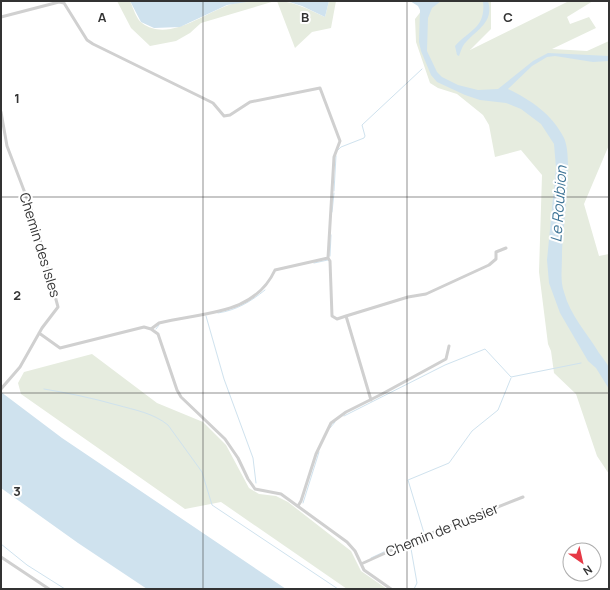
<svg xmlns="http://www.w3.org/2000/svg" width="610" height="590" font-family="Manrope,sans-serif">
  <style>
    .green { fill: #e6ecdf }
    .water { fill: #cfe2ee }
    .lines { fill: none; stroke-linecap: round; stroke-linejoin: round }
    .stream { stroke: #cfe2ee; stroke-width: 1 }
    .minor { stroke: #d0d0d0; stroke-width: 3 }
    .grid { fill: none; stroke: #333; stroke-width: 1; stroke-opacity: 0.55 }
    .labels { text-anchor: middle; stroke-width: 4; stroke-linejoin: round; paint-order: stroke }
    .street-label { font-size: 14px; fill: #333; stroke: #fff }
    .water-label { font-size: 15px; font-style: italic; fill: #3f7597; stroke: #fff }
    .grid-label { font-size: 13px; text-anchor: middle; font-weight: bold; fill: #333; stroke: #fff; stroke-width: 4; stroke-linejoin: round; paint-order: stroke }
  </style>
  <rect width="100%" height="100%" fill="#fff"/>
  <!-- green -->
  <path class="green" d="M117,1H130C133,7 136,19 142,23C167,42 202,15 226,6C241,0 259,1 275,1L201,23L190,33L176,41L150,46L131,28Z
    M277,1C294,1 309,10 325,17L329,1H336L331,28L312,32L295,48Z
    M429,1H491V29L470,50L569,1H593L567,17L570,24L589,17L596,28L552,49L587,51L609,41V145L584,204L599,256L609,254V474L597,456L576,394L554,373L551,351L548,344L539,272L542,175L521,150L495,157L489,125L483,115L457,94L438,88L430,83L416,42L415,19Z
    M92,354L157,403L203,422L226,445L249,488L259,494L276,496L288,502L351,551L361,571L387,589H347L221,502L185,509L21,394L18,383L24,372Z"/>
  <!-- water -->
  <path class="water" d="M130,1H253L227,5L180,27L154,28L141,22Z
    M286,1H329L325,17L302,6Z
    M410,1H441L432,8L428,18L427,51L437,72L442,77L458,85L478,90L498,89L533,61L548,53L609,56V61L593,62L555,56L547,57L532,66L508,89C531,100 552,114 564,138C574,159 562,230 562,256C562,268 560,281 564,292C570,315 587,333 599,353C602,357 607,363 609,368C610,374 609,383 609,389L596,368L588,361L560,313L549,283L547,260L556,168L554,144L541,124L521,109L506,103L480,100L465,95L437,82L431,75L421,51L419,42L420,10L418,6Z
    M483,1H488C494,22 478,29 466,42C462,46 461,51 459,56L457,55L455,46C470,29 486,28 483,1Z
    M1,392L62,438L286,589H147L78,543L1,488Z"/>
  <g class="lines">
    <!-- stream -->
    <path class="stream" d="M337,151L341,147L364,138L365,136L362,125L422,69
      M334,191L336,156
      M332,212L334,193
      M330,256L331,235
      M314,263L328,260
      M218,313C237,310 250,302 265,290
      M206,316L224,379L253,458L256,483
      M156,329L159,325
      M44,389C68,393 92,398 117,405C135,410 153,413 168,425L202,472L212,505L338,589
      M344,416L445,365L485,349L511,377L581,363
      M330,428L335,422
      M303,503L319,452
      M410,543L417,583L414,589
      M1,544L27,565L65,589
      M371,558L424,533L408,480L449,463L472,431L498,410L511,378"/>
    <!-- minor -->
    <path class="minor" d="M1,17L59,2L64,3L87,40L93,44L203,98L213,103L224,116L230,115L250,102L320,88L340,141L334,157L328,258
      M1,112L7,146L33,214L58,307L42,328L20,367L1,389
      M346,316L408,297L426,294L489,265L496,259V252L506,248
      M151,329L159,323C201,312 254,316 275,270L328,258L330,261L332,316L337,319L346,316L371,400
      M39,333L60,348L144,327L151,329L158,334L177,390L181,397L225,439L238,458L248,479L255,489L281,494L347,542L355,551L364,570L391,589
      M298,506L301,501L316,454L331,423L346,412L382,394L446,359L449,346
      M1,557L49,589
      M361,564L412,541L523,497"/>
  </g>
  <!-- grid -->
  <path class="grid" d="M203,1V589M407,1V589M1,197H609M1,393H609"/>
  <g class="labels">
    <!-- street labels -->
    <g class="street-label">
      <text transform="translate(40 245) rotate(73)" y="5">Chemin des Isles</text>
      <text transform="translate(442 530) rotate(-22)" y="5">Chemin de Russier</text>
    </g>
    <!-- water labels -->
    <g class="water-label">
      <text transform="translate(559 204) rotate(-86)" y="5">Le Roubion</text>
    </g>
  </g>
  <g class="grid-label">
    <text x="102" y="22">A</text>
    <text x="305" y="22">B</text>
    <text x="508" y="22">C</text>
    <text x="17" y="103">1</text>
    <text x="17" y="300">2</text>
    <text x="17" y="496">3</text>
  </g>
  <!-- border -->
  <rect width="610" height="590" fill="none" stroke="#333333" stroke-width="4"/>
  <!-- north arrow -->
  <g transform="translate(582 562) rotate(146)"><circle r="19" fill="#ffffff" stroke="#adadad"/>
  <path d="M0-3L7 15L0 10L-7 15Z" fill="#e63946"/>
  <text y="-6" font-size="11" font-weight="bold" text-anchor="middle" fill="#333333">N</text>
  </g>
</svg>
